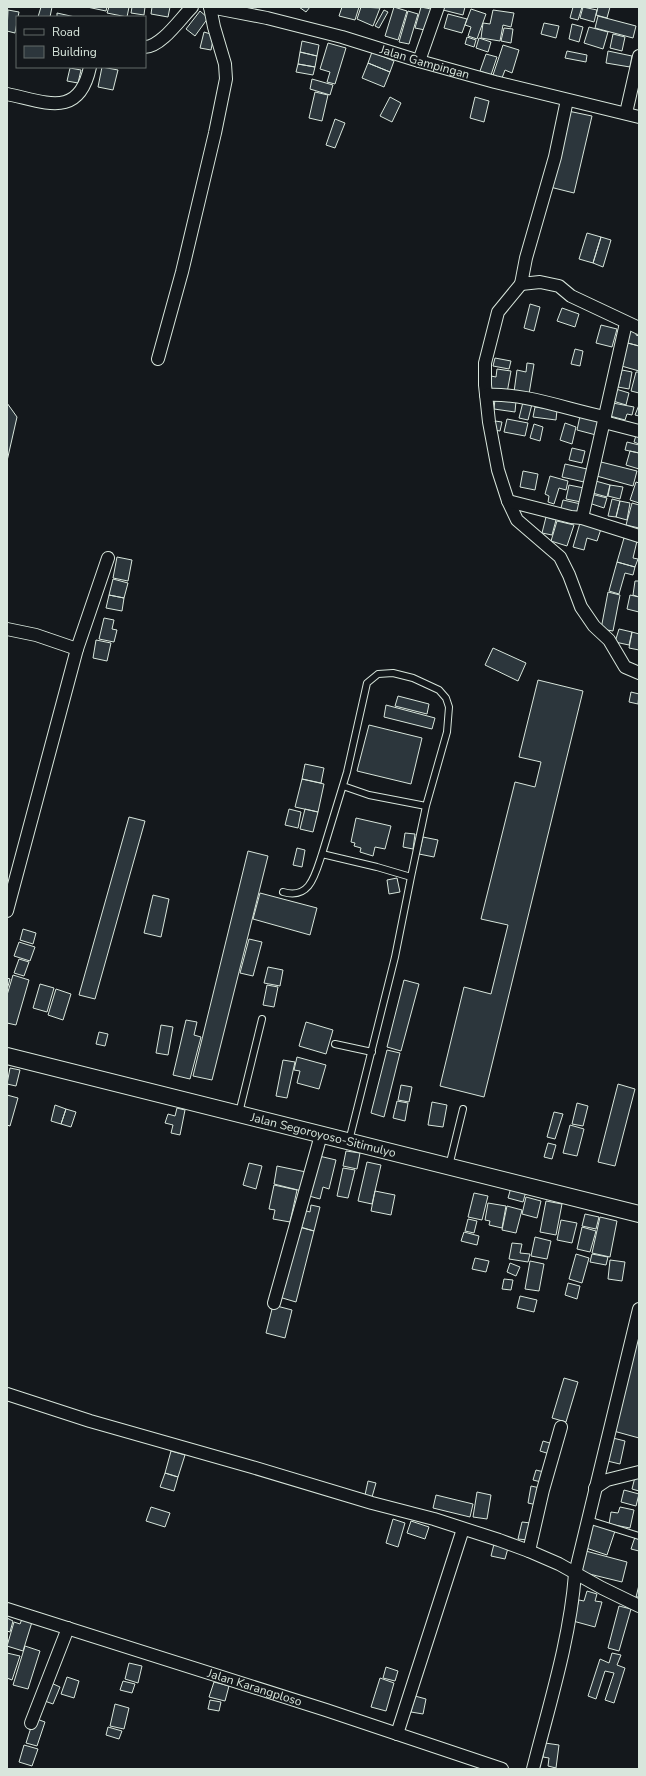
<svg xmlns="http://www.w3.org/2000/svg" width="646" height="1776" font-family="'Nunito Sans',sans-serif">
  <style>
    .building { fill: #2c363c; stroke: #d8e6dc }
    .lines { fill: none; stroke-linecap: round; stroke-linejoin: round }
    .lane-casing { stroke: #d8e6dc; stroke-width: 8 }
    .street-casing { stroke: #d8e6dc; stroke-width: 14 }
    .secondary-casing { stroke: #d8e6dc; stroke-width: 18 }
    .lane { stroke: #14181c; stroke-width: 6 }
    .street { stroke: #14181c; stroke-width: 12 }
    .secondary { stroke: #14181c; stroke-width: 16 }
    .labels { text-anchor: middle; stroke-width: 3; stroke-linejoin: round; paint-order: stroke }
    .street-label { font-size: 12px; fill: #d8e6dc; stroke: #14181c }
  </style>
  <rect width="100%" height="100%" fill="#14181c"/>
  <!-- building -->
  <path class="building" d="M41,7H52L50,17H38Z
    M87,7H107L106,11Z
    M109,7H129L127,17L107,13Z
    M132,7H145L144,15L131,13Z
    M152,7H170L168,17L151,14Z
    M299,7H310L306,12Z
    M342,7H359L355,20L339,16Z
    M361,7L380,8L373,26L357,19Z
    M394,7L407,11L398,40L385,36Z
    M421,7L431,9L425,30L415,28Z
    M443,7H465L463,15L443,10Z
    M573,7H582L578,20L570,18Z
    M583,7L597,10L594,22L580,18Z
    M598,7H610L607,18L596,15Z
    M471,9L486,14L477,39L468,36L471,27L465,25Z
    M8,10L19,12L15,33L7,31Z
    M384,10L388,12L379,28L375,26Z
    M493,10L514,13L511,27L503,25L500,41L481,38L483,23L490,24Z
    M200,11L208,18L195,36L186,29Z
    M408,11L418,14L409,44L399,42Z
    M57,13L75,17H57Z
    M448,14L467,19L462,33L444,28Z
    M598,16L636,26L633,38L595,28Z
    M544,23L559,26L556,38L541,34Z
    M572,24L583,27L579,42L569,39Z
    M589,27L608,32L603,49L584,43Z
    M504,28L513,29L511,43L501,41Z
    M204,32L214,35L211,50L200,48Z
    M613,34L625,37L622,51L610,48Z
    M467,37L476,40L474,47L465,44Z
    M479,38L491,42L488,52L476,48Z
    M302,41L319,45L317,56L300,52Z
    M328,43L346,48L335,84L327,82L330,72L320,69Z
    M503,45L519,50L512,73L505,70L502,78L493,75Z
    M567,51L587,55L586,62L565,58Z
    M608,51L632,56L630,67L606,63Z
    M300,52L317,56L315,67L298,64Z
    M372,52L394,61L390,72L368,63Z
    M486,54L497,57L491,75L480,71Z
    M368,63L390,72L384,87L362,78Z
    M298,64L315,67L313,75L296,72Z
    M102,67L118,70L113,90L98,87Z
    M70,68L81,70L78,83L67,81Z
    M312,79L333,85L330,95L310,89Z
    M315,92L328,95L322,121L309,118Z
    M390,97L401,103L392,122L380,116Z
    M475,97L489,101L484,122L470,118Z
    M568,111L592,116L574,193L550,187Z
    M335,119L345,123L335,148L326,145Z
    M587,233L601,237L593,263L579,259Z
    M601,237L611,240L603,267L593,263Z
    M530,304L540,307L534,331L524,328Z
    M562,308L579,314L575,327L557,321Z
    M601,325L617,329L612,347L596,343Z
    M628,327L637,330L636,335L639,336V346L624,342Z
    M624,342L639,346V371L618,365Z
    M575,349L583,351L580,366L571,364Z
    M495,358L511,361L509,369L493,366Z
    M527,363L534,364L529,394L514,392L517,370L526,372Z
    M497,369L511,371L507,393L488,390L491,376L496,377Z
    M622,370L632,372L629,389L618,387Z
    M636,372H639V393L631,391Z
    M616,389L629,393L626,405L613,401Z
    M495,399L516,401L515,412L494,409Z
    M523,402L532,404L528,420L519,418Z
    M7,403L17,417L7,461Z
    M613,403L634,407L632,415L627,414L625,420L610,416Z
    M639,405V416L635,415Z
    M535,407L557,410L556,420L533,417Z
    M580,416L600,421L596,435L577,430Z
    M507,419L528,423L525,436L504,432Z
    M495,421L502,422L500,431L494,430Z
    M565,423L576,427L572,444L560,440Z
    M534,424L543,427L540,441L530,438Z
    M637,432L639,433V444L634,442Z
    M627,442L639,445V453L625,450Z
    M572,448L585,451L582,463L569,460Z
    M630,451L639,453V469L626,465Z
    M597,461L637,471L633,486L593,475Z
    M565,464L587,469L584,482L562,477Z
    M523,471L538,474L535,490L520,487Z
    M550,476L568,481L566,490L559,488L554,504L548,502L549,496L545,494Z
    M592,480L610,485L607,497L589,492Z
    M636,482L639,483V503L630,500Z
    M569,485L584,488L581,502L566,499Z
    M610,485L623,487L620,499L608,496Z
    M591,494L607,498L604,508L589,503Z
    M612,499L620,501L616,517L608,516Z
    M563,500L581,504L578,516L560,512Z
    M620,501L630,503L627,520L616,517Z
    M632,503L639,505V528L626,525Z
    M546,517L556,520L552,535L542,533Z
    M557,521L574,525L567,546L551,541Z
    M580,523L601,529L597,541L587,538L584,550L573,547Z
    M624,538L637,541L633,558L638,559L635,567L617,562Z
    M117,557L132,560L128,581L113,578Z
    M617,562L635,567L633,575L625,573L619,594L609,591Z
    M113,579L128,583L124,598L109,595Z
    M635,581H639V597L633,595Z
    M608,592L620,595L613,631L601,629Z
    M109,595L124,598L122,611L106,608Z
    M630,595L639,597V612L627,609Z
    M104,618L114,620L112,629L117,630L114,642L99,639Z
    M619,629L632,632L629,645L615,642Z
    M632,632L639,634V650L629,648Z
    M96,640L111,643L107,661L93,658Z
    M493,648L526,663L518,681L485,665Z
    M538,680L583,691L484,1097L440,1086L464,987L491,994L508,925L481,919L515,782L535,787L541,762L519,757Z
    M631,692L639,694L638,704L629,702Z
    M398,696L429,704L427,714L395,706Z
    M386,705L435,718L432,729L384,717Z
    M369,725L422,738L411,784L357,771Z
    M305,764L324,768L321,783L302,779Z
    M302,779L324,784L318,812L295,807Z
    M289,809L301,812L298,828L285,825Z
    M305,809L318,812L313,832L300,829Z
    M129,817L145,821L95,999L79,995Z
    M356,818L391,826L385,849L375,847L373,856L360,852L361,848L354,846L355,843L351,842Z
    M405,833L415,834L413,849L403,847Z
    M423,837L438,840L434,857L419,854Z
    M297,848L305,850L302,867L293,865Z
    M248,851L268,856L212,1080L193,1076Z
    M397,878L400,892L389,894L387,880Z
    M260,893L317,908L310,935L253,919Z
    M153,895L169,899L161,937L144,933Z
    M23,929L36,933L33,944L20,940Z
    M249,939L262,942L253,976L240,973Z
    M19,942L35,947L30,961L14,956Z
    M19,959L29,962L24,976L14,973Z
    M268,967L283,970L280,986L264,983Z
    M13,975L29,980L16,1025L7,1023V995Z
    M7,978L10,979L7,990Z
    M404,980L419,984L401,1051L387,1047Z
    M40,984L54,988L47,1012L33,1008Z
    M267,985L278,987L274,1007L263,1005Z
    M56,989L71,994L63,1020L48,1015Z
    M186,1020L197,1022L194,1035L201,1037L190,1079L173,1075Z
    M306,1022L333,1030L326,1054L299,1046Z
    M161,1025L173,1027L168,1055L156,1053Z
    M99,1032L108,1034L105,1046L96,1044Z
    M387,1050L400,1053L384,1117L371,1113Z
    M297,1057L326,1065L319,1089L297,1083L300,1071L294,1070Z
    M283,1060L295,1062L287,1098L276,1096Z
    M10,1068L20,1070L16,1086L7,1084Z
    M618,1084L635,1089L615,1166L598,1162Z
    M401,1085L412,1087L409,1102L398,1100Z
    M7,1095L18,1098L10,1126L7,1125Z
    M397,1101L408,1103L405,1121L393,1118Z
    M432,1102L447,1105L443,1127L428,1125Z
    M577,1103L588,1106L583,1126L572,1124Z
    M55,1105L66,1109L61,1124L51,1121Z
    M177,1108L185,1110L180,1135L171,1133L173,1125L165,1123L168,1114L175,1116Z
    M66,1109L76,1112L71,1127L61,1124Z
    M554,1112L563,1114L555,1139L547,1137Z
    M570,1125L584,1129L577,1156L563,1153Z
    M548,1143L556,1145L552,1159L544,1157Z
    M346,1151L360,1153L357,1169L343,1166Z
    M319,1156L336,1160L329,1189L323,1187L320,1199L309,1196Z
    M367,1162L381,1165L372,1204L358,1201Z
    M249,1163L262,1166L256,1189L243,1185Z
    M277,1166L306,1172L302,1191L274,1184Z
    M343,1168L355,1170L348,1198L337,1196Z
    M512,1184L527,1188L523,1202L508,1198Z
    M274,1185L297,1190L290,1222L273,1219L275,1210L269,1209Z
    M375,1191L395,1195L391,1215L371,1211Z
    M474,1193L488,1196L482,1220L468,1217Z
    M526,1197L541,1201L537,1218L522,1214Z
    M546,1201L562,1204L556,1235L540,1232Z
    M488,1203L506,1206L502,1228L489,1225L490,1221L485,1220Z
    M311,1205L320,1207L314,1231L299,1227L303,1210L310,1212Z
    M507,1206L522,1210L516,1233L502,1230Z
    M585,1214L599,1217L596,1229L582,1226Z
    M600,1217L617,1221L610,1257L592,1253Z
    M468,1219L477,1221L474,1233L465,1231Z
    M561,1220L577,1223L572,1243L557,1240Z
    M297,1226L314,1231L296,1302L279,1297Z
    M582,1227L596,1231L590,1252L577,1249Z
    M464,1232L479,1236L477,1245L461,1241Z
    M535,1237L551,1241L547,1259L531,1256Z
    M512,1243L522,1244L520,1253L530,1254L528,1262L509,1259Z
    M576,1254L589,1258L582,1283L569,1279Z
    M592,1254L608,1257L606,1265L590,1262Z
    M475,1258L489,1261L486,1272L472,1269Z
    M610,1260L625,1262L622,1281L608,1279Z
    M530,1261L544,1264L539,1291L525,1289Z
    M510,1263L520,1267L516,1276L507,1272Z
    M504,1279L513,1280L511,1290L502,1289Z
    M568,1283L580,1286L577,1299L565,1295Z
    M520,1296L537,1300L534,1312L517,1308Z
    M273,1305L292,1310L285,1338L266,1333Z
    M639,1321V1438L610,1430Z
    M564,1378L578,1382L566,1422L552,1418Z
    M609,1437L625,1441L620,1464L603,1460Z
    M543,1441L553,1444L550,1454L540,1451Z
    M171,1451L185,1455L178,1477L165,1473Z
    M536,1470L544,1472L541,1482L533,1480Z
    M165,1473L178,1477L174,1491L160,1487Z
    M636,1473L639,1474V1491L632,1489Z
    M368,1481L376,1483L372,1497L365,1495Z
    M531,1486L540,1488L537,1505L528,1503Z
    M624,1490L639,1494L636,1506L621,1502Z
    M477,1492L491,1495L487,1519L473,1517Z
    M436,1495L473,1504L470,1517L433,1508Z
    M151,1507L170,1513L165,1527L146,1521Z
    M620,1507L634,1510L630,1528L609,1524L611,1512L618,1513Z
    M393,1519L405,1523L398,1547L386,1543Z
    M411,1521L429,1527L425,1539L407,1533Z
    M522,1522L531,1523L528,1540L518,1539Z
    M591,1523L615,1531L607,1555L583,1547Z
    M635,1537L639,1539V1551L631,1549Z
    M494,1544L508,1548L505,1559L491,1556Z
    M582,1550L627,1562L622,1582L577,1571Z
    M639,1585V1597H636Z
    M587,1591L597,1594L595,1601L602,1602L595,1627L573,1621L579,1600L584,1601Z
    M619,1606L631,1609L619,1651L608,1648Z
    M7,1618L13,1621L10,1632L7,1631Z
    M22,1619L32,1622L23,1651L7,1646L14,1622L20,1624Z
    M25,1646L40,1651L28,1689L13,1685Z
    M7,1653L20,1656L12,1680L7,1678Z
    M612,1653L621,1655L617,1665L625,1668L614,1703L605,1700L614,1673L605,1671L596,1699L588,1696L600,1659L609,1663Z
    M129,1663L142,1666L138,1683L125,1679Z
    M386,1667L398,1671L395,1681L383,1678Z
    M67,1677L79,1681L74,1698L61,1694Z
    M380,1678L394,1683L386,1711L371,1707Z
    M123,1681L135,1684L132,1693L120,1690Z
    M49,1682L60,1687L53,1704L42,1700Z
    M214,1682L229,1686L225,1701L209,1697Z
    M415,1696L426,1699L423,1714L411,1712Z
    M210,1700L221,1702L219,1711L208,1709Z
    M115,1704L129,1708L124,1729L110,1726Z
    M34,1718L45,1722L37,1746L26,1743Z
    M108,1727L122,1731L119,1739L106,1735Z
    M545,1743L559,1745L556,1768L548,1766L549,1758L543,1757Z
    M24,1745L38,1749L32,1766L19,1762Z"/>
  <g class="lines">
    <defs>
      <path id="lane" d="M343,786L369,795L426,806
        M322,854L347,772L367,683L378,674L393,673L413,678L439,690L446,698L449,707L447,732L426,806L411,877
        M283,892C310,900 315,875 322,854L377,867L411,877L395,957L349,1141
        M335,1044L372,1052
        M239,1113L262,1019
        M449,1166L463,1109
        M588,1520L639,1536"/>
      <g id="street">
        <path id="s1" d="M210,7L267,18L342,37L419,61L495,82L639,117"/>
        <path d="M145,47C161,47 180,19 192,7"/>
        <path d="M419,61L438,7"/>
        <path d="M7,94C46,102 79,119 90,67"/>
        <path d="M567,100L555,157L526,258L521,284L540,282L559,286L571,296L639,328"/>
        <path d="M626,113L639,56"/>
        <path d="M521,284L498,312L485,363V385L489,422L498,470L508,501L517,520L560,557L569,575L581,607L594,626L609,640L625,667L639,673"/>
        <path d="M158,359L182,272L215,133L226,79L225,64L214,27L210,7"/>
        <path d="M486,395C527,393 565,409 605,417"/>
        <path d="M604,422L639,431"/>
        <path d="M508,501L571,517L582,518L639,536"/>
        <path d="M582,518L626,323"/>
        <path d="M7,629L36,635L77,649"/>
        <path d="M7,911L77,649L108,558"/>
        <path d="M274,1303L321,1135"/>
        <path d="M7,1394L90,1421L252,1467L372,1503L434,1519L499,1540L529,1551L559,1564L602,1588L639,1606"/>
        <path d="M595,1488L607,1480L639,1472"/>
        <path d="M529,1551L543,1490L561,1427"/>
        <path id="s2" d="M7,1609L326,1710L502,1769"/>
        <path d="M31,1723L68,1628"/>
        <path d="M397,1734L463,1529"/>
        <path d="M533,1769C549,1705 570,1640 575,1574L639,1309"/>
      </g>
      <g id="secondary">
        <path id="s3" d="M7,1056L639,1214"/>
      </g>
    </defs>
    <!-- lane casing -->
    <use href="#lane" class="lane-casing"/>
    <!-- street casing -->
    <use href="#street" class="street-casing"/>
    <!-- secondary casing -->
    <use href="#secondary" class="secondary-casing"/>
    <!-- lane -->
    <use href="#lane" class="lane"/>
    <!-- street -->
    <use href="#street" class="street"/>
    <!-- secondary -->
    <use href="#secondary" class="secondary"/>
  </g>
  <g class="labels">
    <!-- street labels -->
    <g class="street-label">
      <text dy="4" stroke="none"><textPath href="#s1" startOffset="222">Jalan Gampingan</textPath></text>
      <text dy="4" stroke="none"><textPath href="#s3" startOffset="326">Jalan Segoroyoso-Sitimulyo</textPath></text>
      <text dy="4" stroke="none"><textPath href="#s2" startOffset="260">Jalan Karangploso</textPath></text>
    </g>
  </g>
  <!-- border -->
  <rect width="646" height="1776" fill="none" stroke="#d8e6dc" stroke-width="16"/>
  <!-- legend -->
  <rect x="16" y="16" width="130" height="52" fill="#14181c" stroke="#626a69"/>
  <rect x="24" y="29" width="20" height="6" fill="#14181c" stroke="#626a69"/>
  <text x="52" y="36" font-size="12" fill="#d8e6dc">Road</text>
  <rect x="24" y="46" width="20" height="12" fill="#2c363c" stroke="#626a69"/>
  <text x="52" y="56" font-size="12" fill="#d8e6dc">Building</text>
</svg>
